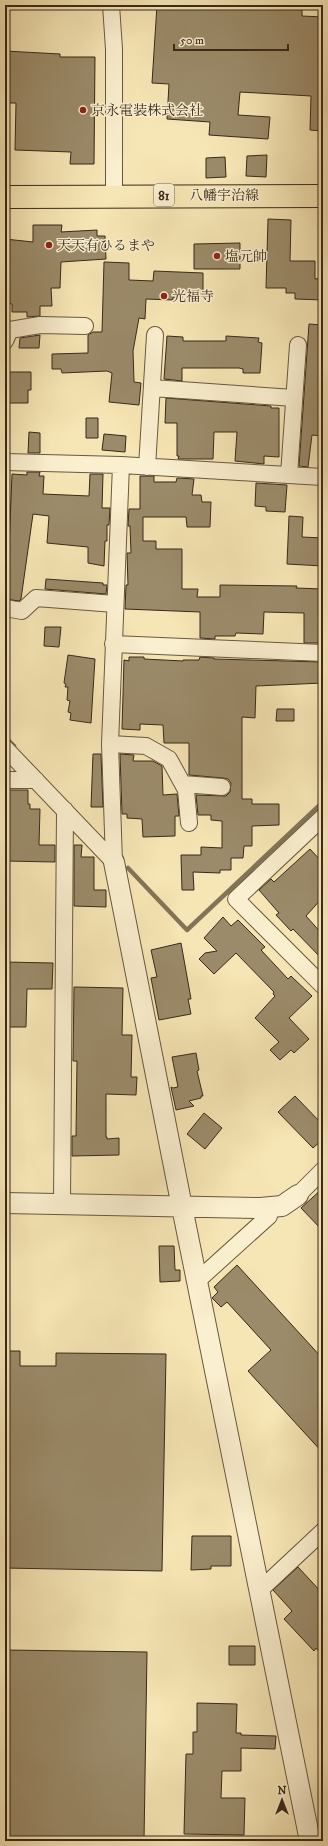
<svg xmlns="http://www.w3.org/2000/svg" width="328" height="1846" font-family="'IM FELL DW Pica','Noto Serif JP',serif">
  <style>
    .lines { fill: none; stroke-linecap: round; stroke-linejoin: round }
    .stream { stroke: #837457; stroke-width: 4.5 }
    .building { fill: #9b8b6a; stroke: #372919 }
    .minor-casing { stroke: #675840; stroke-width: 18 }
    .tertiary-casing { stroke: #675840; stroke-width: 22 }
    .primary-casing { stroke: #372919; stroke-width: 24 }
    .minor { stroke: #faefcf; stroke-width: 16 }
    .tertiary { stroke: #faefcf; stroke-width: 20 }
    .primary { stroke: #f7e6b5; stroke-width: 22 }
    .poi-dot { fill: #8f2418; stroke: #faefcf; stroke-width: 1.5 }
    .labels { text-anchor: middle; stroke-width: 3; stroke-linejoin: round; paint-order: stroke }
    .shield { fill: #faefcf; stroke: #726450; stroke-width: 1 }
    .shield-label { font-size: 13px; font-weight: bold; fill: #372919 }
    .poi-label { font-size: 14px; fill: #372919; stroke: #faefcf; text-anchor: start }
    .street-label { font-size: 14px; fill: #372919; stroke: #faefcf }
  </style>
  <rect width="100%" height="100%" fill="#f7e6b5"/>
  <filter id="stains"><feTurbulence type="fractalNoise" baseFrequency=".005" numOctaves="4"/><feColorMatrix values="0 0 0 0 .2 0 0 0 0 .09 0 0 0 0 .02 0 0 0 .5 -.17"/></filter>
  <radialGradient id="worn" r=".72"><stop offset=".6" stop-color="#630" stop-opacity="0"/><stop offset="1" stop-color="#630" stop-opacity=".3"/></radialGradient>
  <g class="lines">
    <!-- stream -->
    <path class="stream" d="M5,737L14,746
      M128,868L187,930L323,802"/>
  </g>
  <!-- building -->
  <path class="building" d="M157,5H302V16L323,17V131L310,130L311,96L240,92L238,115L270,117L268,139L209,135L210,122L167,119L169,84L152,83Z
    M5,51L60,54V57H95L94,164H70L71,152L15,150L16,103H5Z
    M267,155L266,177L246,176L247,156Z
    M225,157L226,177L206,178V158Z
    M268,219L291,220L290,261H315V279L323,278V300L295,299V293H286V288H266Z
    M33,225H62L61,232L97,230V236H105L106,259L61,262L60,288H51L52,306H40V316L27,317V312H12V304L5,303V239L33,242Z
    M240,243V269H194V244Z
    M104,262L129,263V280L153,281L154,271L203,273V294L182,293V298L173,297V300L146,299L145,319L139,318L133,351L134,382L141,383L139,405L109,402L112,373L107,371L62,373L61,369H52V354L88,353V335L93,332H102Z
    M309,324L322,325L319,369H323V418L321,436L312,435L308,467L299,466Z
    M40,335L39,348H19L20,338Z
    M167,336L183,337V341H226V336L259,338L258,342L262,343L260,373H243V369L239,368H182V381L164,379Z
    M8,372H31V390H28V403H8Z
    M166,398L271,406V408H279V457L264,456V464L235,461L237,432H214L213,459H178L179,456H177V423H165Z
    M86,418H98V438H86Z
    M29,432L40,433V453H28Z
    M104,434L126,436L125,452L102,450Z
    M27,472H40L39,476H44L43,494L89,496L90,474H103L102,508H110L109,525H107V541H105L104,566L88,563V547L47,543L49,516L33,514L21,599L19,601L5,599L7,574H5V547L9,548L12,474L27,475Z
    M140,476H154V482H176L177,478L194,479L192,495H201L202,502H211L210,527H187L186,517H143V541H156V549H182V589H198L197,597H220V585L297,586L296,588L323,589V643H304V613L264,612L263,634L236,633L235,636H215V639L200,638V612L125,609L126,585H128L127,553H131L130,526H128L129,509H140Z
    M256,483L287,485L285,512L266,511V507L255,506Z
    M289,516L303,517L302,537L323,538V566L287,564Z
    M46,579L103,583V585H107L106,594L45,589Z
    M45,627H61L59,647L44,646Z
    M68,655L95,659L91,723L70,720L71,713L68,712L70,701L67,700L68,687H65L66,684L64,683Z
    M129,657H144V659L183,661V660H199L200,657L214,658V659L322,662L323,683L256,686L255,718L242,717V799H252V804H279V825L252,826V846H244L243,858H231V870H220V873L193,872L194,890H182L181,855H201V847L222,848V821L211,820V815H198L196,795L226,796L230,792L231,783L228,779L223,778L189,775V743H164L163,725L140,724V730L122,729L124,660L129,661Z
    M277,709H294V721H276Z
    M93,754H101L103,807H91Z
    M120,754L134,755L133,761H153L162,766L163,795L177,794L179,816H175V836L143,837L142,819L127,818V814H122Z
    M5,790H28V804H30V809H40L39,845H55V862L5,861Z
    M74,845H82L81,857H94V890H106V907L74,906Z
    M310,849L323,863V897L306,916L323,935V960L293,929L291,931L276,915L279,913L259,890L271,879L274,882Z
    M223,917L231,926L238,920L265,947L261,950L288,979L291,976L312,996L289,1018L309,1039L294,1053L291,1050L280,1060L270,1050L279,1042L255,1018L275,996L273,994L274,992L236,953L214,974L199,959L205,953L217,951L204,938Z
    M181,943L191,999H188L191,1014L159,1020L151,978L157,977L151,950Z
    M5,962L53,963L52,989H27L26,1027H5Z
    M74,987L123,988L122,1035H132L131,1077H137L136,1095L106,1094V1137H107V1139L119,1138V1155L72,1156V1136H76L77,1061H73Z
    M196,1053L199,1070L197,1071L203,1096H201V1098L189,1101L194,1106L176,1110L171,1087L173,1088L178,1087L172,1057Z
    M295,1096L323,1125V1139L313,1148L278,1112Z
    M204,1113L222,1128L205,1149L187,1134Z
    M323,1188V1231L301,1208Z
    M159,1246H174L175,1270H180V1281L160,1282Z
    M237,1265L323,1359V1453L248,1371L271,1350L227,1302L221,1307L212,1298L218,1292L214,1287Z
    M5,1351H20V1366H56V1353L166,1354L162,1571L5,1568Z
    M192,1536H231V1566H211V1569L191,1570Z
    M298,1567L323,1594V1656L316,1648L314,1651L284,1619L292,1611L273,1590Z
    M229,1646H255V1665H229Z
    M5,1650L147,1652L144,1841H5Z
    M197,1703L237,1704L236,1733H241V1735L276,1736L275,1749L241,1748V1771H222L221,1798H245L244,1835L184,1834L186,1754H193V1732H197Z"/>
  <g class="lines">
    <defs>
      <path id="minor" d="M111,5L114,49V195
        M5,341L10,330L40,325L85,326
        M152,388L294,398
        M5,462L121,465L323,477
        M147,467L155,335
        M289,475L298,345
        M5,608L22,611L36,598L115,604
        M113,644L323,653
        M110,744L146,746L169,759L186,790L189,823
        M5,748L114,862
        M5,780H36
        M183,784L222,787
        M323,817L236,899L323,986
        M114,862L110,744L121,465
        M298,1195L323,1170
        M62,1204L65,810
        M197,1281L269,1216
        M259,1591L323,1531"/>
      <path id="tertiary" d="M114,862L182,1207L310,1841
        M5,1203L260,1208L282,1206L298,1195"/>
      <path id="primary" d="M5,197L323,196"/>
    </defs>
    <!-- minor casing -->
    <use href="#minor" class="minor-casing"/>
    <!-- tertiary casing -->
    <use href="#tertiary" class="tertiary-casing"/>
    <!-- primary casing -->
    <use href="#primary" class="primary-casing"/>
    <!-- minor -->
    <use href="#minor" class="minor"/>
    <!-- tertiary -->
    <use href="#tertiary" class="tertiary"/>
    <!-- primary -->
    <use href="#primary" class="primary"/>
  </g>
  <!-- markers -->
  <g class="poi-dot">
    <circle cx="83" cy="110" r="4"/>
    <circle cx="49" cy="245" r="4"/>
    <circle cx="217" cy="256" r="4"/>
    <circle cx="164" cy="296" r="4"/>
  </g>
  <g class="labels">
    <!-- shield labels -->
    <rect class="shield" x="154" y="184" width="20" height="22" rx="3"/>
    <g class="shield-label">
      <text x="164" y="200">81</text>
    </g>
    <!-- poi labels -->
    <g class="poi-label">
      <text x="91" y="115">京永電装株式会社</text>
      <text x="57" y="250">天天有ひるまや</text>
      <text x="225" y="261">塩元帥</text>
      <text x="172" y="301">光福寺</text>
    </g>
    <!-- street labels -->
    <g class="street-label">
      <text x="224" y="200">八幡宇治線</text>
    </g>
  </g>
  <!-- margin -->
  <rect width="328" height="1846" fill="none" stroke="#f7e6b5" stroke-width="20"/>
  <rect x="6" y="6" width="316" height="1834" fill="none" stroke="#372919" stroke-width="2"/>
  <rect x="10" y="10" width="308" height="1826" fill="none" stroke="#372919"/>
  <!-- north arrow -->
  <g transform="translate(282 1800)" stroke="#faefcf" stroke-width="3" paint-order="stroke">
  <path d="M0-3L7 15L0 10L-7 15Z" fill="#372919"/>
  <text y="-6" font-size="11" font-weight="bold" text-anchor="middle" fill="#372919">N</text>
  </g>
  <!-- scale -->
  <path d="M174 44v6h114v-6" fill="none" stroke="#372919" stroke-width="2"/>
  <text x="180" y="44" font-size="12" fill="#372919" stroke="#faefcf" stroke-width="3" paint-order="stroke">50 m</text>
  <rect width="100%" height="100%" filter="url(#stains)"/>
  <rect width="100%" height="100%" fill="url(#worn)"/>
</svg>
